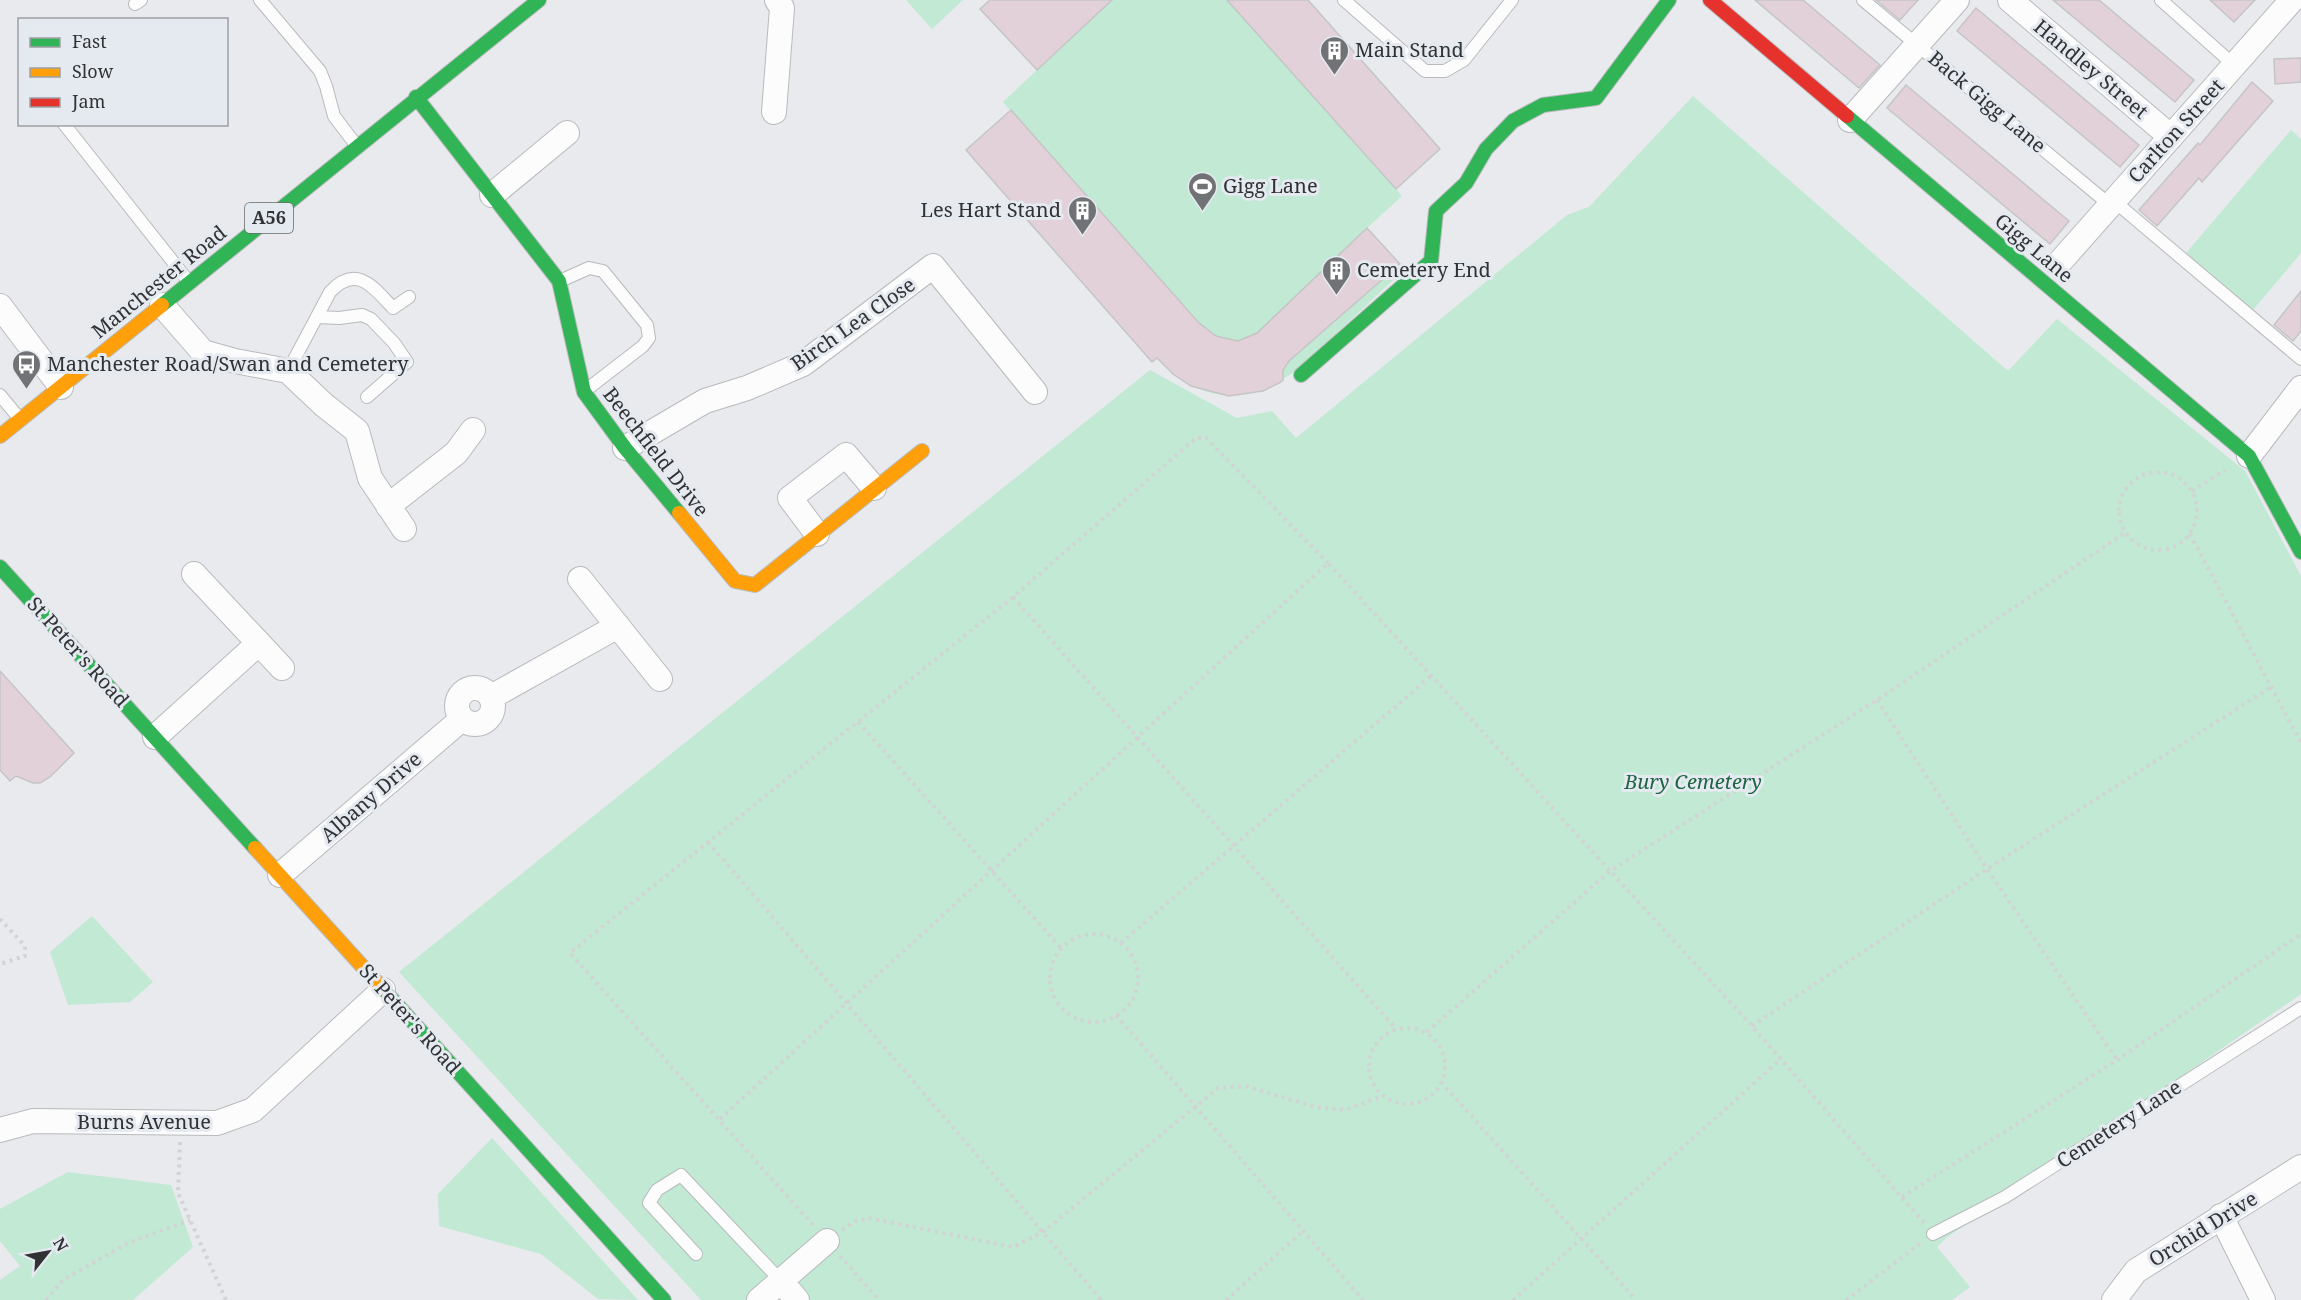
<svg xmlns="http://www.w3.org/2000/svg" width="2301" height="1300" font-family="'Noto Serif',serif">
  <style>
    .green { fill: #c1e9d4 }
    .building { fill: #e2d1d9; stroke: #c5c5c6; stroke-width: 1.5 }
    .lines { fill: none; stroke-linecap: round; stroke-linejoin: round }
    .lane-casing { stroke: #b8babd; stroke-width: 14 }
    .street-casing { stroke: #b8babd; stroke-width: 26 }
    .fast-casing { stroke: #b8babd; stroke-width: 16 }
    .slow-casing { stroke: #b8babd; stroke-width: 16 }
    .jam-casing { stroke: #b8babd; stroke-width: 16 }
    .path { stroke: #d2d3d4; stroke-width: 4; stroke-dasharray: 3 4.5; stroke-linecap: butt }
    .lane { stroke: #fcfcfc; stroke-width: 12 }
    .street { stroke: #fcfcfc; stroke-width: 24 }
    .fast { stroke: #30b455; stroke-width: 14 }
    .slow { stroke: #ff9f0a; stroke-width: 14 }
    .jam { stroke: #e5322d; stroke-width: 14 }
    .labels { text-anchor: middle; stroke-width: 6; stroke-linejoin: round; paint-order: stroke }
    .shield { fill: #e5e9f0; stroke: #66696c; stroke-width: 1.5 }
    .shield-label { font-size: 18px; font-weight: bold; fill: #303234 }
    .poi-label { font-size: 20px; fill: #303234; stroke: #e5e9f0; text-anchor: start }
    .street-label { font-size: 20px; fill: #303234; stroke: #e5e9f0 }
    .park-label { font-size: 20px; font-style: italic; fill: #1e6543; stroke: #e5e9f0 }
  </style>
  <rect width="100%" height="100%" fill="#e8eaed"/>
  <!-- green -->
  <path class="green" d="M906,0H963L932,29Z
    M990,0H1308L1440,149L1396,189L1402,196L1367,228L1405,269L1296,371L1263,391L1229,396L1211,393L1191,386L1157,358L1152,362L966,150L1011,111L1003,102L1037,70L980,9Z
    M1693,96L2008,371L2057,319L2245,471L2301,576V994L1946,1238L1937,1247L1970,1287L1952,1300H701L399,972L1150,370L1237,418L1272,411L1296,438L1567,215L1589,207Z
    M2291,130L2301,139V253L2253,310L2186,253Z
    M92,916L153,982L130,1002L68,1005L50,952Z
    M492,1138L638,1300L598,1299L541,1254L439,1226L438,1194Z
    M68,1172L171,1185L193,1247L133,1300H0V1280L20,1266L0,1241V1209Z"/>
  <!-- building -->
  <path class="building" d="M990,0H1112L1037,70L980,9Z
    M1227,0H1308L1440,149L1396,189Z
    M1755,0H1803L1880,65L1859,88Z
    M1876,0H1918L1900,20Z
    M2053,0H2099L2194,80L2175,102Z
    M2210,0H2255L2234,22Z
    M1976,8L2139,145L2120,167L1957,31Z
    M2301,58V82L2275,84L2274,59Z
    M2252,82L2273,101L2202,182L2199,178L2157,226L2139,210L2198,143L2200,145Z
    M1906,85L2069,221L2050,244L1887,108Z
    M1011,110L1198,322L1216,336L1238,341L1257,333L1367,228L1400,264L1289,361L1283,370V380L1279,383L1263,391L1229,396L1191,386L1173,374L1157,358L1152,362L966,150Z
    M2301,291V331L2293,341L2274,325Z
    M0,671L74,753L50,777L40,783H33L16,776L10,781L0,770Z"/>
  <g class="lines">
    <defs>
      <path id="lane" d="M260,0L320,71L326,86L334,116L356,145
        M1344,0L1425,71H1445L1464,60L1512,0
        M1863,0L2110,205
        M2161,0L2234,65
        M135,4L141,0
        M64,124L189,282
        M2114,201L2301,359
        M560,281L589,268L603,271L647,325L649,338L643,346L586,390
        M318,317L339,318L362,315L371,319L394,343L407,362L367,397
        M288,371L330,292C357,263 374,288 393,308L409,297
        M0,395L19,418
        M1933,1234L2005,1197L2301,1008
        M696,1254L649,1203L657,1190L681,1175L781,1281"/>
      <path id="street" d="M2010,0L2171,137
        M774,112L782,8L777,0
        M1850,120L1957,0
        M492,195L567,133
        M2059,263L2292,0
        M162,305L203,352L235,361L288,371L324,405L357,431L370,478L404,529
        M0,306L61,387
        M625,448L705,401L747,388L803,364L933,266L1035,392
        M2249,456L2301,388
        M388,506L456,453L473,430
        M817,534L790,498L846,455L874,488
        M194,574L282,668
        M580,579L660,679
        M457 706a18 18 0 1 1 36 0a18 18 0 1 1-36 0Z
        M491,697L618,626
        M155,737L259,643
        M280,875L462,719
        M0,1130L33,1121L217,1123L253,1110L383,990
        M2221,1216L2263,1300
        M781,1281L797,1300
        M759,1300L827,1241
        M2114,1300L2136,1271L2301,1167"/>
      <path id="fast" d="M416,97L559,281L584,392L625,448L679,513
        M1847,116L2249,456L2301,552
        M162,305L539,0
        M1301,375L1431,261L1436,211L1466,183L1486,149L1513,121L1543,105L1596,98L1669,0
        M0,567L255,848
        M382,988L664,1300"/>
      <path id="slow" d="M0,436L162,305
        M679,513L735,581L755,585L922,451
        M255,848L382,988"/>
      <path id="jam" d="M1710,0L1847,116"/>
    </defs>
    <!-- lane casing -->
    <use href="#lane" class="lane-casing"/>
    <!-- street casing -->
    <use href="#street" class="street-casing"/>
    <!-- fast casing -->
    <use href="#fast" class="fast-casing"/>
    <!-- slow casing -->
    <use href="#slow" class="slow-casing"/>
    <!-- jam casing -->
    <use href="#jam" class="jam-casing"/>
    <!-- path -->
    <path class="path" d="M2119 511a39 39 0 1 1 78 0a39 39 0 1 1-78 0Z
      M2192,491L2225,470
      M2190,534L2301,743
      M1013,597L1396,1029
      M1877,700L1987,869L2117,1060
      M858,722L1061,948
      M708,842L1101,1300
      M0,919L25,946V956L0,964
      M1050 978a44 44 0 1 1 88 0a44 44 0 1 1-88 0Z
      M1121,943L1431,676
      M1116,1015L1363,1300
      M1752,1026L1987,869L2271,687
      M1369 1066a38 38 0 1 1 76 0a38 38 0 1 1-76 0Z
      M1427,1032L1610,871L1877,700L2126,532
      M1441,1082L1636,1300
      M720,1119L1328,563L1752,1026L1924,1223
      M180,1142L178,1193L226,1300
      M1902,1197L2117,1060L2301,934
      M813,1225L570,953L1013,597L1196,438H1206L1328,563
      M842,1230L855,1221L869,1218L1013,1247L1043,1232L1218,1088L1245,1086L1316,1107L1345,1110L1382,1096
      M840,1256L879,1300
      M46,1300L63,1280L128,1243L190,1220
      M1226,1300L1303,1231
      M1513,1300L1781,1059
      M1846,1300L1922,1242"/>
    <!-- lane -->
    <use href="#lane" class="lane"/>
    <!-- street -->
    <use href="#street" class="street"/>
    <!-- fast -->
    <use href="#fast" class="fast"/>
    <!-- slow -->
    <use href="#slow" class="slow"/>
    <!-- jam -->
    <use href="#jam" class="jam"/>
  </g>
  <!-- icons -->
  <defs>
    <symbol id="building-pin" viewBox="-11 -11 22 30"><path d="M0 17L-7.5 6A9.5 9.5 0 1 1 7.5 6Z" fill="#707275" stroke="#e5e9f0"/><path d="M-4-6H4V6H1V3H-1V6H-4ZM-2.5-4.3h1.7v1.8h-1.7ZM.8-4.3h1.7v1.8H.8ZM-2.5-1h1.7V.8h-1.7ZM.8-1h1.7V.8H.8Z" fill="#fff"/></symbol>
    <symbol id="stadium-pin" viewBox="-11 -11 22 30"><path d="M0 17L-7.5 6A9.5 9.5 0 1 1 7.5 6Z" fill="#707275" stroke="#e5e9f0"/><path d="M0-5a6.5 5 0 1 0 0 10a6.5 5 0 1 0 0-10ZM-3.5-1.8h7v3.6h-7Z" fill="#fff"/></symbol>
    <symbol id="bus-pin" viewBox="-11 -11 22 30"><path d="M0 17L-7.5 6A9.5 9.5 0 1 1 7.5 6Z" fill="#707275" stroke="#e5e9f0"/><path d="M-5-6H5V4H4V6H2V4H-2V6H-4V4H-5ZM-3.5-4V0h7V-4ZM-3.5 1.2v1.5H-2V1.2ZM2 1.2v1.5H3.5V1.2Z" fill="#fff"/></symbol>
  </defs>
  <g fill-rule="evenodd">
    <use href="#building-pin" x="1318" y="34" width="33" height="45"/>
    <use href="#stadium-pin" x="1186" y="170" width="33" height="45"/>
    <use href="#building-pin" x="1066" y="194" width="33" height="45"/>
    <use href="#building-pin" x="1320" y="254" width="33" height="45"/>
    <use href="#bus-pin" x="10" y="348" width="33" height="45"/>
  </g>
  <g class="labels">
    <!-- shield labels -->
    <rect class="shield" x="245" y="203" width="48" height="30" rx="4.5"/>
    <g class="shield-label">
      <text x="269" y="224">A56</text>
    </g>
    <!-- poi labels -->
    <g class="poi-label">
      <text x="1355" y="57">Main Stand</text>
      <text x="1223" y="193">Gigg Lane</text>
      <text x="1061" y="217" text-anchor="end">Les Hart Stand</text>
      <text x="1357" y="277">Cemetery End</text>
      <text x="47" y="371">Manchester Road/Swan and Cemetery</text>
    </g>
    <!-- street labels -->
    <g class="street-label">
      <text transform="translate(2091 69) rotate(40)" y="7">Handley Street</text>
      <text transform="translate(1987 102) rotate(40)" y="7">Back Gigg Lane</text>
      <text transform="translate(2176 131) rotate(-48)" y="7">Carlton Street</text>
      <text transform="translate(2034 248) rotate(40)" y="7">Gigg Lane</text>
      <text transform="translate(159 282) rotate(-39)" y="7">Manchester Road</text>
      <text transform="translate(853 324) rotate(-35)" y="7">Birch Lea Close</text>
      <text transform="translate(656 452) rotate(52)" y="7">Beechfield Drive</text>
      <text transform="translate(78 652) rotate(48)" y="7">St Peter's Road</text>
      <text transform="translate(371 797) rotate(-41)" y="7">Albany Drive</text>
      <text transform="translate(410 1019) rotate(48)" y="7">St Peter's Road</text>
      <text x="144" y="1129">Burns Avenue</text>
      <text transform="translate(2119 1124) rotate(-33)" y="7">Cemetery Lane</text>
      <text transform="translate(2203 1229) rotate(-32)" y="7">Orchid Drive</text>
    </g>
    <!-- park labels -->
    <g class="park-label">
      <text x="1693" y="789">Bury Cemetery</text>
    </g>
  </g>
  <!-- legend -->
  <rect x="18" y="18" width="210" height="108" fill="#e5e9f0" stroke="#9da0a5" stroke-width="1.5"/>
  <rect x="30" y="38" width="30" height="9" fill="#30b455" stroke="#9da0a5" stroke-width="1.5"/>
  <text x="72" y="48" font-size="18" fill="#303234">Fast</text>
  <rect x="30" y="68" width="30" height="9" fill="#ff9f0a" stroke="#9da0a5" stroke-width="1.5"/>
  <text x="72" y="78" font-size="18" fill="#303234">Slow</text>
  <rect x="30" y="98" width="30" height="9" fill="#e5322d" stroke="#9da0a5" stroke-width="1.5"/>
  <text x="72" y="108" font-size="18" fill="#303234">Jam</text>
  <!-- north arrow -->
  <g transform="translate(48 1252) rotate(59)" stroke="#e5e9f0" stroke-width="4.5" paint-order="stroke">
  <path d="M0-4.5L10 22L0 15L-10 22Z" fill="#303234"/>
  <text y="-9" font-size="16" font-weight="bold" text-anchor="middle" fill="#303234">N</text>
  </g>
</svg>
